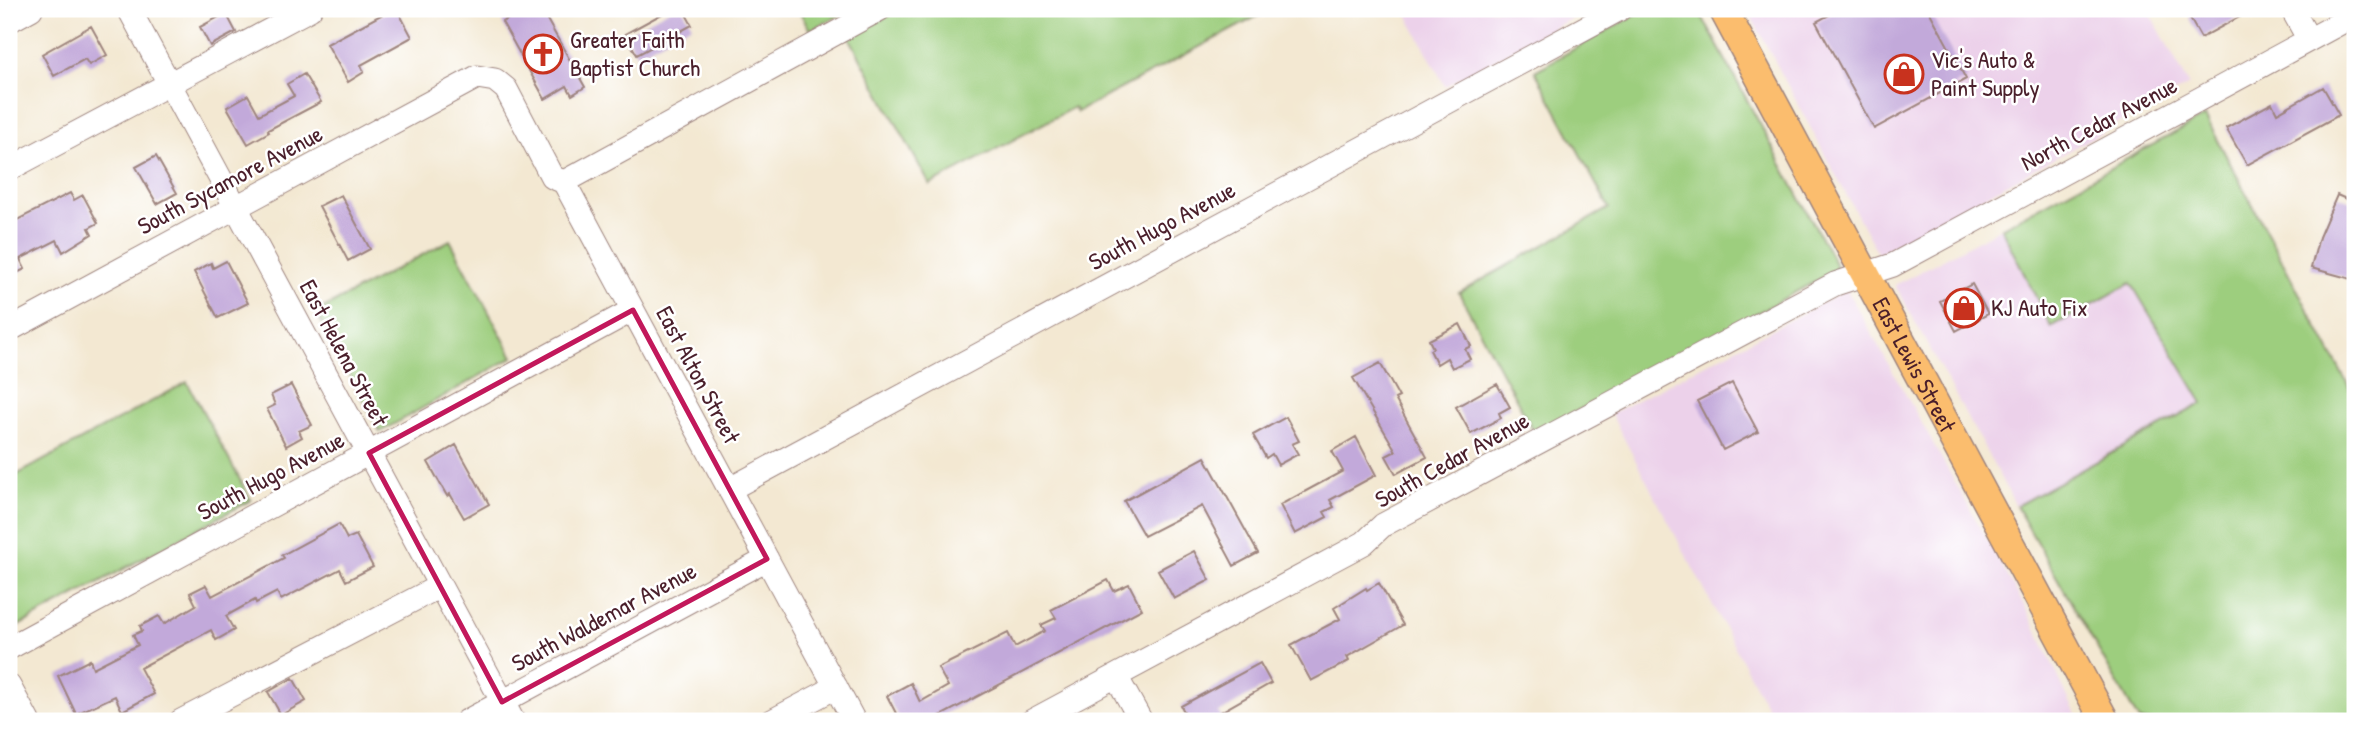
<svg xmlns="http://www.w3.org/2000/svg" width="2364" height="730" font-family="'Patrick Hand',sans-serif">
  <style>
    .built { fill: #ecd1ea }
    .green { fill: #9dce7e; stroke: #747654; stroke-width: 2 }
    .building { fill: #c2a9da }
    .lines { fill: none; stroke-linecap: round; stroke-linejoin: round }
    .minor-casing { stroke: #9e847e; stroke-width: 25 }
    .major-casing { stroke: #9e847e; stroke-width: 31 }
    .minor { stroke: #fff; stroke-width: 23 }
    .major { stroke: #fbbd6e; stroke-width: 28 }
    .marked { fill: none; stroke: #c2185b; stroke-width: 5; stroke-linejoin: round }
    .labels { text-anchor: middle; stroke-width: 5; stroke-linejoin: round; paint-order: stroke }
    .poi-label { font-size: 24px; fill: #4a1f2b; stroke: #fff; text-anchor: start }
    .street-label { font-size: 24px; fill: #4a1f2b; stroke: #fff }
  </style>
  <rect width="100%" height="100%" fill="#fff"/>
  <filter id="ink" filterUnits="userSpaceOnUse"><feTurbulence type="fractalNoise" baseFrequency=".0143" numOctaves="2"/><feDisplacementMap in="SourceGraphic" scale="14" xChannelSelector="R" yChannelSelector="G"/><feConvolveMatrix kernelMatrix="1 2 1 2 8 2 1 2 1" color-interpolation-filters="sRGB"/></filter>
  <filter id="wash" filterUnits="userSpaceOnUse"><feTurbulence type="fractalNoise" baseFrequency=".00686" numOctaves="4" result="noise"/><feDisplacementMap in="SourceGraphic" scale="28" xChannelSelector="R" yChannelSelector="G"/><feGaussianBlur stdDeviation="1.57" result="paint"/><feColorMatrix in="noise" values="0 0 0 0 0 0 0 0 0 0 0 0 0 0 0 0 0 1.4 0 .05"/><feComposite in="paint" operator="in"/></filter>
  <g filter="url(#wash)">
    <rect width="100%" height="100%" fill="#f3e8d2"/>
    <!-- built -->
    <path class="built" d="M1404,9H1589L1445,86Z
      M1747,9H2148L2189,85L1878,254Z
      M2001,228L2051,326L2131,283L2203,404L2016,506L1895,285Z
      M1847,290L2030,616L2079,721H1774L1611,414Z"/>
    <!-- green -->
    <path class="green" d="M798,9H853L810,30Z
      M901,9H1271L1077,112L1074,107L930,185L849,37Z
      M1646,9H1698L1838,269L1535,434L1459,293L1609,208L1535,71Z
      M2205,116L2355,398V721H2139L2016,506L2203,403L2131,283L2051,327L2001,228Z
      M450,240L513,357L380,432L316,312Z
      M187,382L251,500L9,631V479Z"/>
    <g id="blocks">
      <!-- building -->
      <path class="building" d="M392,9H397L412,37L361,65L364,72L348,82L327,44Z
        M526,9H541L585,87L572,95L567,86L545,99L502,22Z
        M671,9H683L692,25L637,55L625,34Z
        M1840,9H1928L1966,79L1874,129L1816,22Z
        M2204,9H2254L2201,38L2189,17Z
        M226,13L236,32L210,46L200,27Z
        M91,26L107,55L89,65L85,59L54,76L42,54Z
        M304,74L321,102L268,130L269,132L248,144L227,107L248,95L259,115L294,96L287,84Z
        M2323,87L2339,115L2247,165L2226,128L2272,103L2277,113Z
        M156,156L177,193L157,204L136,167Z
        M70,193L74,200L83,195L98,223L89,228L92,234L63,252L57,240L20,259L25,269L9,277V224Z
        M341,195L370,249L348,261L319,206Z
        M2337,195L2355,203V280L2311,268L2319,237Z
        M226,261L248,303L218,318L194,272L211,263L213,268Z
        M1972,284L1988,314L1956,331L1940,301Z
        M1460,324L1471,346L1465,349L1470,359L1452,368L1447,358L1437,364L1430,350L1433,348L1429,340Z
        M1380,363L1399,397L1395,399L1427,457L1396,474L1386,456L1396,451L1353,378Z
        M1732,383L1758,432L1723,450L1697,401Z
        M1497,384L1510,407L1499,413L1501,418L1471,434L1456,407Z
        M291,385L312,425L299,431L302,437L286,446L267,409L275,405L271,395Z
        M1286,417L1299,441L1292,444L1298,454L1278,465L1272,454L1266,458L1253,435Z
        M1356,437L1376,475L1330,500L1334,507L1324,512L1327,517L1295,534L1280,505L1343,471L1332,451Z
        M456,445L489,504L464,518L450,494L447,496L428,462Z
        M1205,457L1258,553L1234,566L1202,506L1144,536L1124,501Z
        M339,524L347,539L356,535L373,567L346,581L340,569L281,600L277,592L256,603L255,600L226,616L234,630L216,640L211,630L140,668L154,694L122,711L115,696L76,714L58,676L90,660L93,668L138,645L133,635L142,631L140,626L159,616L164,624L196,605L190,593L206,585L212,596L284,558L282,555Z
        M1194,551L1210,580L1174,599L1158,570Z
        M1108,580L1114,591L1129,584L1142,609L931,721H900L887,696L911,683L920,702L948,686L938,668L1008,633L1015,647L1045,631L1041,625L1056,618L1051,610Z
        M1379,583L1403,625L1347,657L1349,661L1311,681L1291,645L1340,619L1334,608L1366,588L1367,590Z
        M1260,663L1271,683L1219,713L1223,721H1189L1181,706Z
        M293,678L306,701L281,715L268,692Z"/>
    </g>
  </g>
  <g filter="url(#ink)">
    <use href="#blocks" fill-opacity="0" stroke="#9e847e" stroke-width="2"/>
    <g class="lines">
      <defs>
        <path id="minor" d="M129,9L513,721
          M2292,9L2309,40
          M9,21L31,9
          M9,169L310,9
          M564,182L880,9
          M9,330L477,77L495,80L506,89L552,177L564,182L854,721
          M730,489L1620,9
          M9,648L633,310
          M1116,676L1141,721
          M9,686L28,721
          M181,721L440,586
          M467,721L767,559
          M772,721L836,687
          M1032,721L1364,543L1383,525L1835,284L1893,265L2355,15"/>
        <g id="major">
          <path id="s1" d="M1723,9L2105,721"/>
        </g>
      </defs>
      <!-- minor casing -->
      <use href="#minor" class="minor-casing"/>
      <!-- major casing -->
      <use href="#major" class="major-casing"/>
      <!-- minor -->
      <use href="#minor" class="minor"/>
      <!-- major -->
      <use href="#major" class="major"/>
    </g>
  </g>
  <!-- marked area -->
  <path class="marked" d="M633,310L767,559L502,702L369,453Z"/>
  <!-- icons -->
  <defs>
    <symbol id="church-ring" viewBox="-11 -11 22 22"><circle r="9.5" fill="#fff" stroke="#c8321e" stroke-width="1.5"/><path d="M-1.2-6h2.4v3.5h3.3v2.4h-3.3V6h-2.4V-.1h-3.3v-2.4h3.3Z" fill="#c8321e"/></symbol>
    <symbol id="shop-ring" viewBox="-11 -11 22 22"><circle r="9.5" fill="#fff" stroke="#c8321e" stroke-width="1.5"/><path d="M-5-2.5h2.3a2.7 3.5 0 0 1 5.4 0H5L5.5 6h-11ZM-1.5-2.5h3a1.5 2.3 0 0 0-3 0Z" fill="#c8321e"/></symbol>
  </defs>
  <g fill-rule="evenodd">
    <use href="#church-ring" x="521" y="32" width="44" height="44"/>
    <use href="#shop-ring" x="1882" y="52" width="44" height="44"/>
    <use href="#shop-ring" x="1942" y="286" width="44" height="44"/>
  </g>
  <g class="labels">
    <!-- poi labels -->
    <g class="poi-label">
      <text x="570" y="48">Greater Faith<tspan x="570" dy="28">Baptist Church</tspan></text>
      <text x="1931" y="68">Vic's Auto &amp;<tspan x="1931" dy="28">Paint Supply</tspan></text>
      <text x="1991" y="316">KJ Auto Fix</text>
    </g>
    <!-- street labels -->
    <g class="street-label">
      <text transform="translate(2099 124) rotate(-28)" y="8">North Cedar Avenue</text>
      <text transform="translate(230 180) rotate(-28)" y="8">South Sycamore Avenue</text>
      <text transform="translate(1162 226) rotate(-28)" y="8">South Hugo Avenue</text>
      <text transform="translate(344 353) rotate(62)" y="8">East Helena Street</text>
      <text dy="8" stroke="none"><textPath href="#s1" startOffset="404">East Lewis Street</textPath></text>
      <text transform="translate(698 375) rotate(62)" y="8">East Alton Street</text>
      <text transform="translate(1452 460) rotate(-29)" y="8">South Cedar Avenue</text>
      <text transform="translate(271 476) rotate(-28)" y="8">South Hugo Avenue</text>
      <text transform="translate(604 617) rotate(-28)" y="8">South Waldemar Avenue</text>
    </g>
  </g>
  <!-- margin -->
  <rect width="2364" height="730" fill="none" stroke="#fff" stroke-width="35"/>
</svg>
